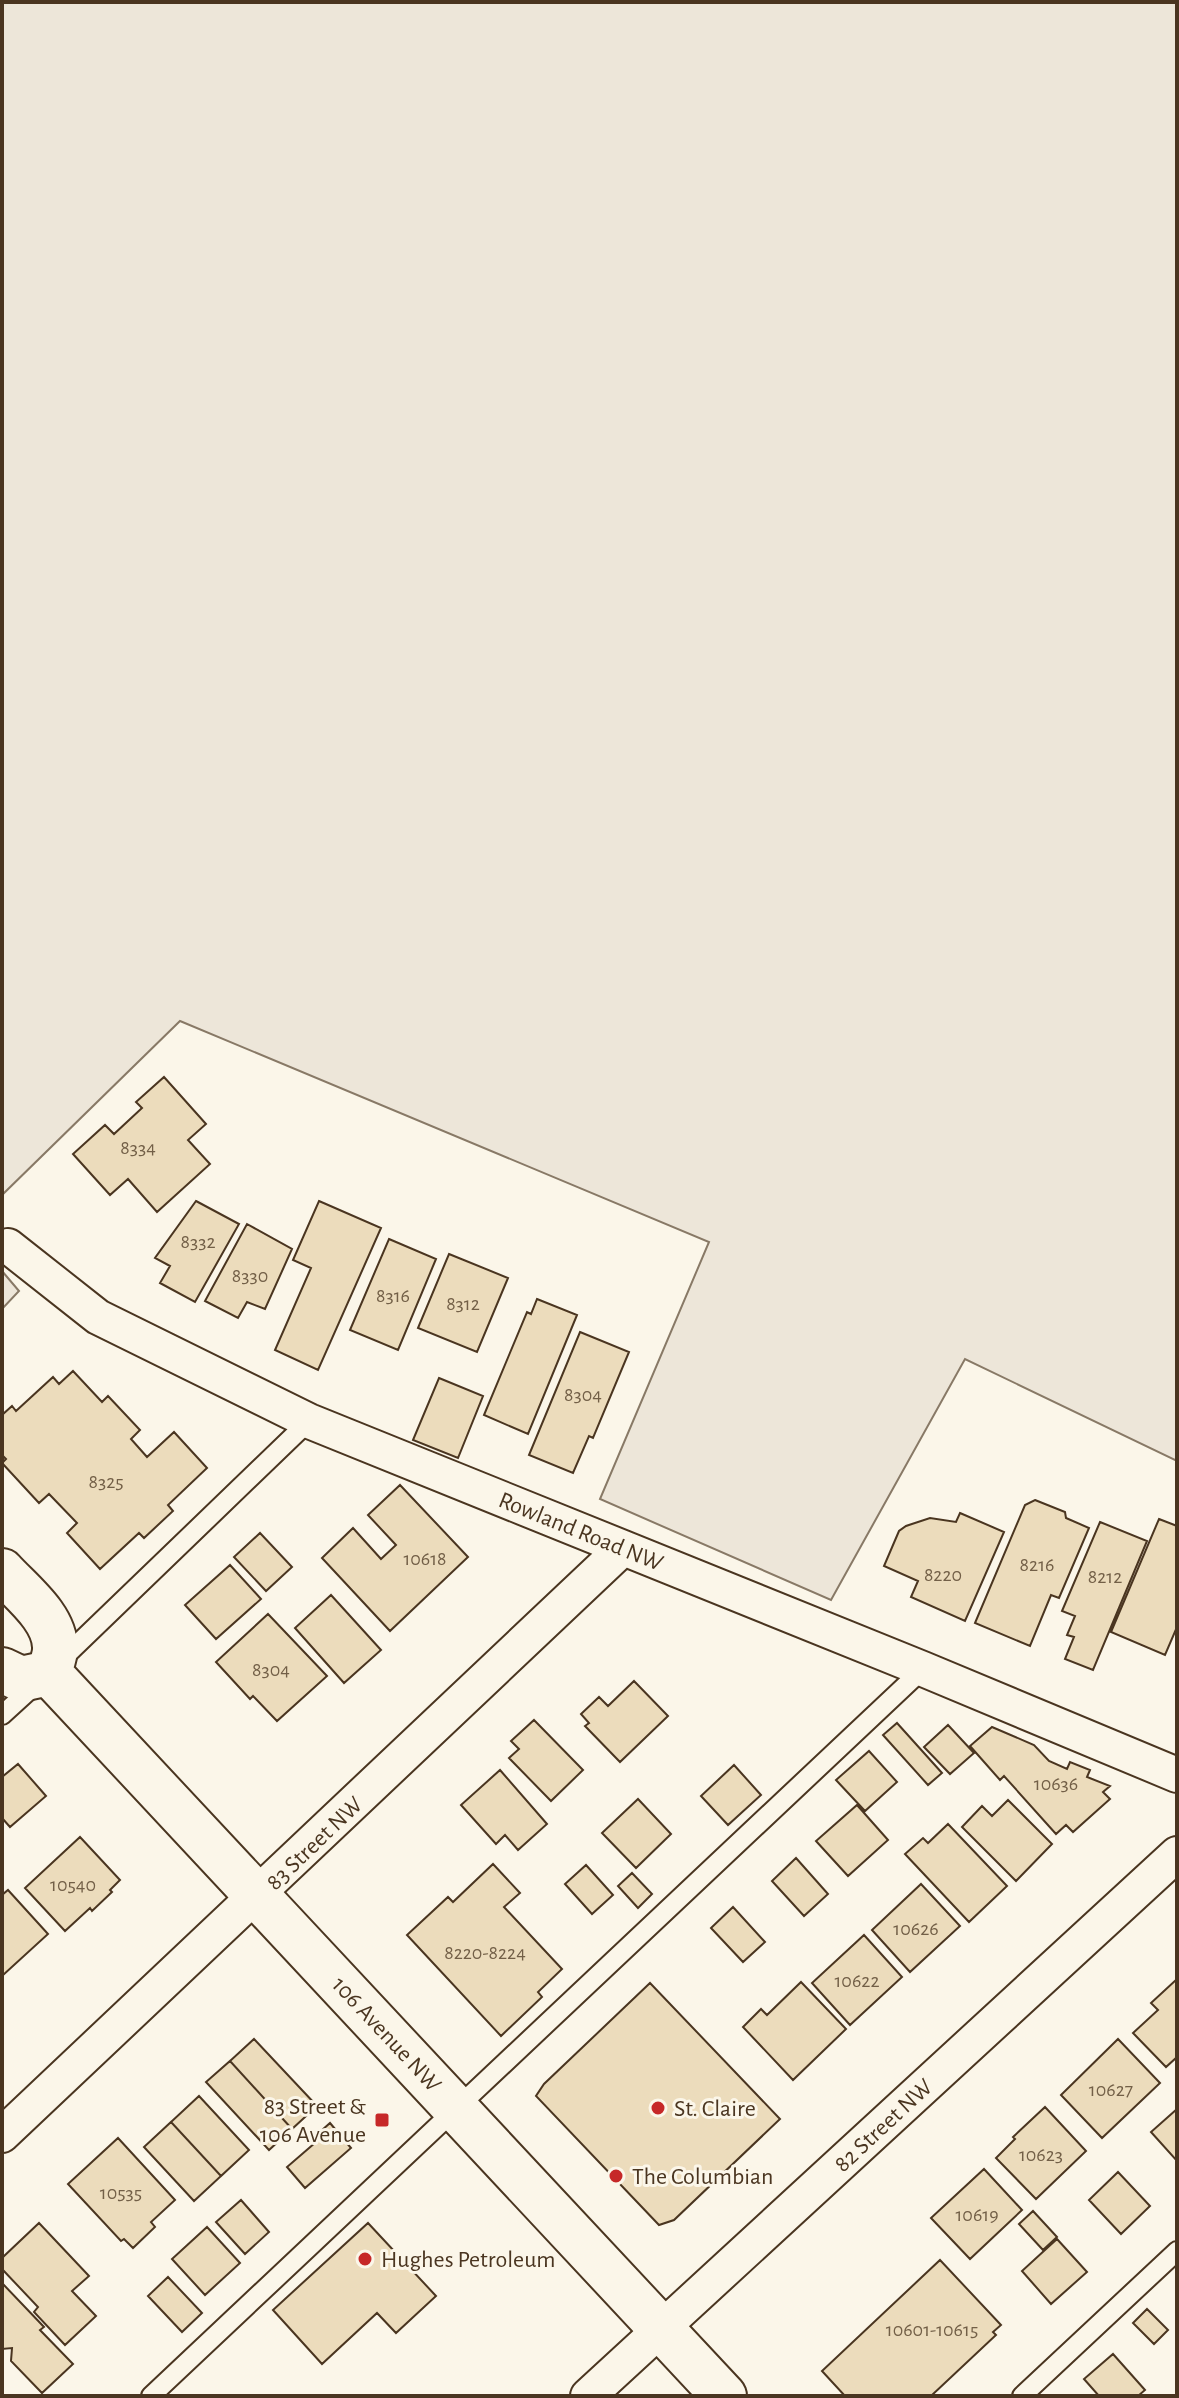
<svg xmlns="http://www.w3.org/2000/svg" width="1179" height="2398" font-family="'Alegreya Sans',sans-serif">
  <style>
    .green { fill: #ede6d9; stroke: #887966; stroke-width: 2 }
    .building { fill: #ecdcbc; stroke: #4a3520; stroke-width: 2 }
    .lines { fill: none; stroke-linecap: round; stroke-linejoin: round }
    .lane-casing { stroke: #4a3520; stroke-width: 22 }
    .street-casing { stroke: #4a3520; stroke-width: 38 }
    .secondary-casing { stroke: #4a3520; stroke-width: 48 }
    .lane { stroke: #fbf6e9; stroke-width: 18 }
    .street { stroke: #fbf6e9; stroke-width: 34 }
    .secondary { stroke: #fbf6e9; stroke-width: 44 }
    .poi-dot { fill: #c62828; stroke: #fbf6e9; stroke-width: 3 }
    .labels { text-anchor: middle; stroke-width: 6; stroke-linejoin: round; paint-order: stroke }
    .number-label { font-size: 20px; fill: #725f47 }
    .street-label { font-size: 24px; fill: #4a3520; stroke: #fbf6e9 }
    .poi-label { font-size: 24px; fill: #4a3520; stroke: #fbf6e9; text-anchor: start }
  </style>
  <rect width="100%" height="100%" fill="#fbf6e9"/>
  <!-- green -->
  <path class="green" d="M2,2H1177V1461L965,1359L831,1600L600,1499L709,1242L180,1021L2,1195Z
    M2,1271L19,1291L2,1309Z"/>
  <!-- building -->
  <path class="building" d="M164,1077L206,1124L188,1140L210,1164L157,1212L128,1179L110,1195L73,1154L105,1125L114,1134L142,1108L136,1102Z
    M196,1201L239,1224L195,1302L160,1283L170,1266L155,1258Z
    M319,1201L381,1228L318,1370L275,1350L311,1268L293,1260Z
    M247,1224L292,1249L265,1309L247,1302L238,1318L205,1301Z
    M389,1239L436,1259L398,1350L350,1330Z
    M449,1254L508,1278L477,1352L418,1328Z
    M537,1299L577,1315L528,1434L484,1415L527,1312L531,1314Z
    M580,1332L629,1352L593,1438L589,1436L573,1473L529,1455Z
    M73,1371L102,1402L108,1396L140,1430L131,1439L147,1457L174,1432L207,1468L168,1505L173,1511L144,1538L139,1533L100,1569L67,1533L77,1523L49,1494L39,1503L2,1463L6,1459L2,1455V1415L12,1406L16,1411L53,1377L59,1384Z
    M439,1378L483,1396L458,1458L413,1440Z
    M400,1485L468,1557L390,1631L322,1558L353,1528L381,1559L396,1545L368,1515Z
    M1035,1500L1065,1512L1066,1518L1089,1528L1059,1598L1051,1595L1030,1646L975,1623L1025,1505Z
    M960,1513L1004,1532L965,1621L911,1597L918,1581L884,1566L899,1531L906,1526L930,1518L956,1522Z
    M1159,1519L1177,1526V1627L1165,1655L1111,1632Z
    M1100,1522L1147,1541L1093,1670L1065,1659L1074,1637L1067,1635L1075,1616L1062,1611Z
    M260,1533L292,1567L266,1591L234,1557Z
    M230,1565L261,1599L216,1639L185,1605Z
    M331,1595L381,1650L344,1683L295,1628Z
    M268,1614L327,1676L277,1721L253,1696L250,1699L216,1662Z
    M634,1681L668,1716L620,1762L585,1726L589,1723L581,1714L599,1697L608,1706Z
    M534,1720L583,1770L551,1801L509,1758L519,1749L511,1741Z
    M897,1723L942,1773L928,1785L883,1735Z
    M948,1725L974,1753L950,1774L924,1747Z
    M992,1727L1034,1745L1049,1761L1067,1769L1070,1762L1090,1770L1087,1777L1110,1786L1103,1792L1110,1799L1073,1832L1066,1825L1056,1834L1004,1776L1000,1780L970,1746Z
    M869,1751L897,1782L865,1811L836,1780Z
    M18,1764L46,1796L10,1827L2,1818V1777Z
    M734,1765L761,1795L728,1825L701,1796Z
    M500,1770L547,1824L518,1850L505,1835L496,1844L461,1805Z
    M638,1799L671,1834L636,1868L602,1833Z
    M1008,1800L1052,1844L1016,1881L962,1827L982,1806L992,1816Z
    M857,1805L888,1840L848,1876L816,1841Z
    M948,1824L1007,1886L969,1922L905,1854L923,1838L928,1843Z
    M80,1837L120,1880L110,1890L112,1892L92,1911L90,1908L65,1931L25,1888Z
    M796,1858L828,1894L804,1916L772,1881Z
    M493,1864L520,1893L504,1907L562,1969L538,1992L542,1997L501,2036L407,1935L448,1897L453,1902Z
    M586,1865L613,1895L592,1914L565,1884Z
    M632,1873L652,1894L638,1908L618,1886Z
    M921,1884L960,1926L910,1972L872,1930Z
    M8,1890L48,1934L2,1976V1895Z
    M733,1907L765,1942L743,1962L711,1928Z
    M864,1935L902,1977L850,2025L812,1983Z
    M1177,1979V2057L1166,2067L1133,2033L1158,2010L1151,2003Z
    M801,1982L846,2029L793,2080L743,2027L761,2009L767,2015Z
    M650,1983L780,2119L674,2220L659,2225L536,2096L544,2084Z
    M254,2039L317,2106L292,2129L230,2061Z
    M1118,2039L1160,2083L1102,2138L1061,2095Z
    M230,2061L292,2129L269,2150L206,2082Z
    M199,2096L249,2150L221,2176L171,2122Z
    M1045,2107L1086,2151L1036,2199L996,2158L1015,2139L1013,2137Z
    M1177,2109V2161L1151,2132Z
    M171,2122L221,2176L194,2201L144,2147Z
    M330,2123L351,2148L305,2188L287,2167L316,2142L312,2139Z
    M118,2138L175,2200L151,2222L155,2227L133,2248L124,2239L121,2241L68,2184Z
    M984,2169L1022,2210L970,2259L931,2218Z
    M1118,2172L1150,2206L1121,2234L1089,2200Z
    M241,2200L269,2232L245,2254L216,2222Z
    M1033,2211L1057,2237L1043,2250L1019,2224Z
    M39,2223L89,2276L72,2291L96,2316L65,2345L34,2312L38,2307L2,2269V2258Z
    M368,2223L436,2296L396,2333L377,2313L322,2364L273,2310Z
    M207,2227L240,2263L205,2295L172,2259Z
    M1057,2239L1087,2272L1051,2304L1022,2271Z
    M940,2260L1001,2325L993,2332L996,2335L931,2396H845L822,2371Z
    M168,2277L202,2313L182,2332L148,2296Z
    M2,2283L44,2327L40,2330L73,2364L42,2393L11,2361L12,2348L2,2349Z
    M1147,2309L1168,2330L1154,2344L1133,2323Z
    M1113,2354L1145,2390L1138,2396H1099L1084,2379Z"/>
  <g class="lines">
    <defs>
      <path id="lane" d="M60,1661L309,1421
        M2,1715L36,1684
        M151,2396L923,1669
        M1022,2396L1177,2251"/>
      <path id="street" d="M8,1246L98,1317L309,1421L923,1669L1177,1775
        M2,2135L623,1548
        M588,2396L1177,1854"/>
      <path id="secondary" d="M2,1571C21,1592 56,1618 55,1649C55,1656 51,1666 49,1673
        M2,1670L21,1679L49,1673
        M49,1673L724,2396"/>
    </defs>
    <!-- lane casing -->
    <use href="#lane" class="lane-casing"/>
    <!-- street casing -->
    <use href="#street" class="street-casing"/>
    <!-- secondary casing -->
    <use href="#secondary" class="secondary-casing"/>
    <!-- lane -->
    <use href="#lane" class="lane"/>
    <!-- street -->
    <use href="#street" class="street"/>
    <!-- secondary -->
    <use href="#secondary" class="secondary"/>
  </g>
  <!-- markers -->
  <g class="poi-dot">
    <circle cx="658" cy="2108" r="8"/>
    <rect x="374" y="2112" width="16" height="16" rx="4"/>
    <circle cx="616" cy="2176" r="8"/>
    <circle cx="365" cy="2259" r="8"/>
  </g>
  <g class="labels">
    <!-- number labels -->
    <g class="number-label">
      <text x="138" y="1154">8334</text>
      <text x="198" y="1248">8332</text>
      <text x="250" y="1282">8330</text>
      <text x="393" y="1302">8316</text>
      <text x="463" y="1310">8312</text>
      <text x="583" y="1401">8304</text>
      <text x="106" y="1488">8325</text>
      <text x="425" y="1565">10618</text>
      <text x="1037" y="1571">8216</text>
      <text x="943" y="1581">8220</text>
      <text x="1105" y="1583">8212</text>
      <text x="271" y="1676">8304</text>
      <text x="1056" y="1790">10636</text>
      <text x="73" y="1891">10540</text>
      <text x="916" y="1935">10626</text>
      <text x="485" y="1959">8220-8224</text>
      <text x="857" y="1987">10622</text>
      <text x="1111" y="2096">10627</text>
      <text x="1041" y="2161">10623</text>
      <text x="121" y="2199">10535</text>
      <text x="977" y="2221">10619</text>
      <text x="932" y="2336">10601-10615</text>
    </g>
    <!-- street labels -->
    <g class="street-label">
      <text transform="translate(581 1531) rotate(22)" y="8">Rowland Road NW</text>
      <text transform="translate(314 1843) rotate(-44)" y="8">83 Street NW</text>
      <text transform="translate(387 2034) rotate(47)" y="8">106 Avenue NW</text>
      <text transform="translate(883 2125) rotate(-43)" y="8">82 Street NW</text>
    </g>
    <!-- poi labels -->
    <g class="poi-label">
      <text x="366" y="2114" text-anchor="end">83 Street &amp;<tspan x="366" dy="28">106 Avenue</tspan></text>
      <text x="674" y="2116">St. Claire</text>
      <text x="632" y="2184">The Columbian</text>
      <text x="381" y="2267">Hughes Petroleum</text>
    </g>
  </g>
  <!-- border -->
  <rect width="1179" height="2398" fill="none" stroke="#4a3520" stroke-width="8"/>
</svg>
